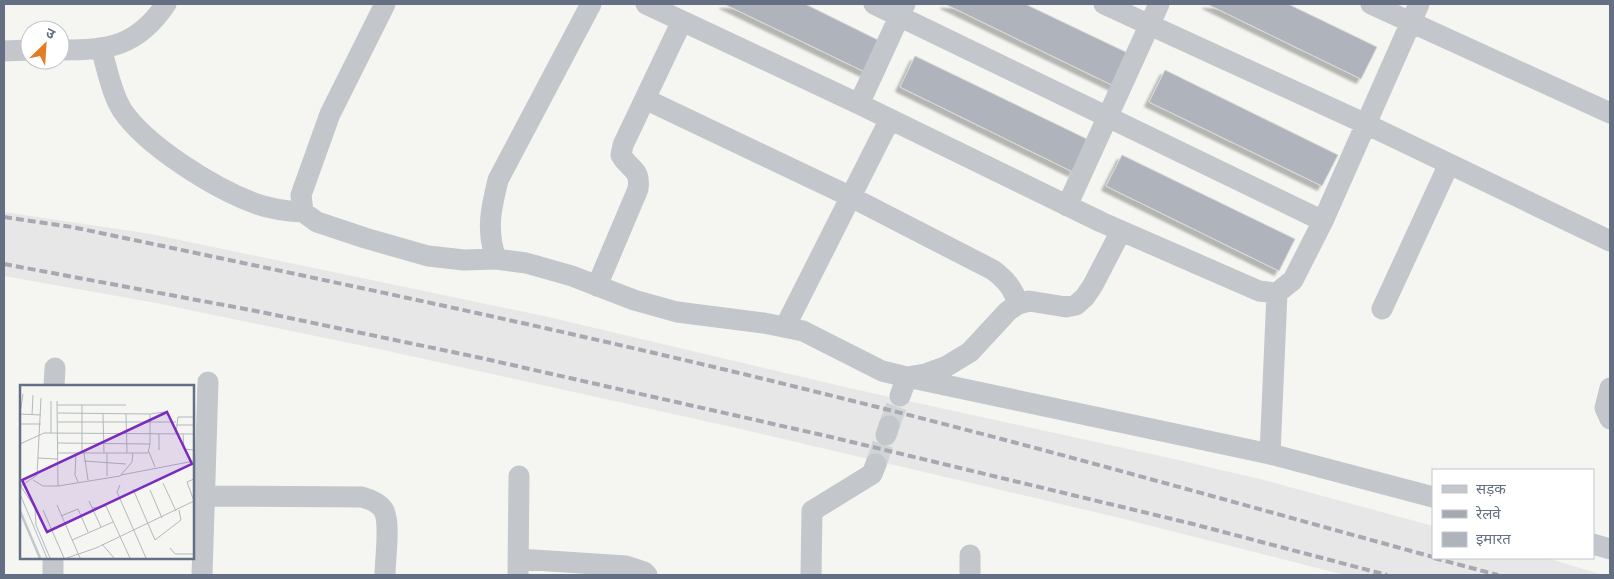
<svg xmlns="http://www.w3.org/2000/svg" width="1614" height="579" font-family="'Fira Sans','Noto Sans Devanagari',sans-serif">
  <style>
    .built { fill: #e6e7e6 }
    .building { fill: #afb3bb; stroke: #d7d7d5; filter: url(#shadow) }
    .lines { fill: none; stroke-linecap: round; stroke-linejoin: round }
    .minor-tunnel { stroke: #d1d4d6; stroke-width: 21; stroke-dasharray: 21 11; stroke-linecap: butt }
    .minor { stroke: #c3c6ca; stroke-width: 21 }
    .rail { stroke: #a6a9b0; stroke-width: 4; stroke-dasharray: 8 4; stroke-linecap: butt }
    .inset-river { fill: none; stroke: #c1c7cf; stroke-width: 2.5 }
    .inset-road { fill: none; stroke: #b2b8bf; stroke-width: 1 }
    .view { fill: #7b2cbf; fill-opacity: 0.15; stroke: #7b2cbf; stroke-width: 2.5 }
    .inset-edge { fill: none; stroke: #656f84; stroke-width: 2.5 }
  </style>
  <defs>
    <filter id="shadow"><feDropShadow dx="-4.5" dy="4.5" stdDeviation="1" flood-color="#0004"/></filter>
  </defs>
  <rect width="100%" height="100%" fill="#f5f6f2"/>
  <!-- built -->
  <path class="built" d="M4,212L151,234L544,316L849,388L1174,459L1264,480L1433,526V558H1547L1603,575H1345L1116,517L741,429L388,351L156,303L4,276Z"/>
  <!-- building -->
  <path class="building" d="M724,4H805L880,41L865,72Z
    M945,4H1025L1132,55L1116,87Z
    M1207,4H1288L1377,47L1361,79Z
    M915,56L1089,140L1073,172L900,87Z
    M1165,70L1338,155L1322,186L1149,102Z
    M1122,155L1295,239L1279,271L1106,186Z"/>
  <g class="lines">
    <!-- minor-tunnel -->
    <path class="minor-tunnel" d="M889,426L900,396
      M876,464L886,435"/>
    <!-- minor -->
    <path class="minor" d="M385,4L330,114L301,195L303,212L317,222L365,238L428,256L464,260L496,259L526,263L572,276L634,300L677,312L764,323L803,331L882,371L907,377L925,374L947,366L970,352L1008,311L1018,304L1029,301L1066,307L1076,305L1085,297L1093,285L1121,231
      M646,4L859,104L1101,222L1259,291L1277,293L1293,280L1323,221L1419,4
      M874,4L1323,221
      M1104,4L1366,124L1610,241
      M1371,4L1610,113
      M101,48C107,68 111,92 122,110C146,146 214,188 254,203C270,209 286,211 303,212
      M60,50C109,50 137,47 166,4
      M4,51L30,50
      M645,99L849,196L993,270C1006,280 1013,288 1018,304
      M859,104L905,4
      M1067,206L1159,4
      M496,259C486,230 491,209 498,180L591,4
      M597,286L638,189C641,168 630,171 621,155L623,145L682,21
      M1382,309L1449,164
      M785,327L890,119
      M54,386L55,368
      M1610,388L1605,408L1610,419
      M900,396L907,377L1270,454L1433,497
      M886,435L889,426
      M1270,454L1277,293
      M204,496L362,497C369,499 378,502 383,509C391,521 385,559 385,575
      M1593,544L1610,549
      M519,559L626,566L644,572L647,575
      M53,575V558
      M202,575L208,382
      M518,575L519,476
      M811,575L812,511L872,474L876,464
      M970,575V555"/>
    <!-- rail -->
    <path class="rail" d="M4,217L72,227C329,281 586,334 841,398C1040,447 1236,503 1433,557
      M4,264L256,311L481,358L831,437L1193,524L1387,575
      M1434,558L1498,575"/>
  </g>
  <!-- overview -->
  <g transform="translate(20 385)">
    <rect width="174" height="174" fill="#f5f6f2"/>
    <path class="inset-river" d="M0,126L20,173"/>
    <path class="inset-road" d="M37,16L38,101L100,91L112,77L113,68M37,20H106M0,29L21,30M0,29L3,9M83,29L84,68M106,29L107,68M130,29L145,27M12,30L13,10M38,37H156M0,39H21M156,40H174M31,48V16M139,49V65M156,49L158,32H174M163,49L164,64L174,65M38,58L130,59M0,59L24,48L174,49M129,67L135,82M37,68H128L130,59V29L38,28M56,68L55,90L58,97M62,68V20M64,68L68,95M18,73L37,74M64,76L106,79M101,90L174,76M87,91V68M13,95L23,101H38M143,98L156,126M0,100L15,123L16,140L30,173M100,100L97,107L126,173M1,101L17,90L21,13M113,104L135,155L161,135L159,125M130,105L142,133M0,109L27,173M69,116L81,142M174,116L167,97L174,94M37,120L60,173M72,123L86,121L110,173M23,125L44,173M41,131L58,124L68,147M52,155L93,137M82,159L94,173M150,163L155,169H174M47,173L76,163L174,116"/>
    <path class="view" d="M147,27L172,79L27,147L2,95Z"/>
    <rect width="174" height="174" class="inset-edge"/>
  </g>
  <!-- border -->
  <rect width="1614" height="579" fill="none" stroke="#656f84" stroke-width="10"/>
  <!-- legend -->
  <rect x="1432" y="469" width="162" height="90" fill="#ffffff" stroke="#c1c5ce"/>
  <rect x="1442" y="485" width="25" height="8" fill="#c3c6ca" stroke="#c1c5ce"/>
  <text x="1476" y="494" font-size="15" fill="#656f84">सड़क</text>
  <rect x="1442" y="510" width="25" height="8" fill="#a6a9b0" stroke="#c1c5ce"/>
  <text x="1476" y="519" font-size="15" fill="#656f84">रेलवे</text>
  <rect x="1442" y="532" width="25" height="15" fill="#afb3bb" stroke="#c1c5ce"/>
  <text x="1476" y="544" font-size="15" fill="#656f84">इमारत</text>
  <!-- north arrow -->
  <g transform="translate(45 45) rotate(25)"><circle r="24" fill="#ffffff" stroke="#c1c5ce"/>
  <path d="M0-4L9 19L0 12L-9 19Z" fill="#e47b25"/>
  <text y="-8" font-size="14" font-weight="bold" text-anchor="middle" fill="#656f84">उ</text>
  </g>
</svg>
